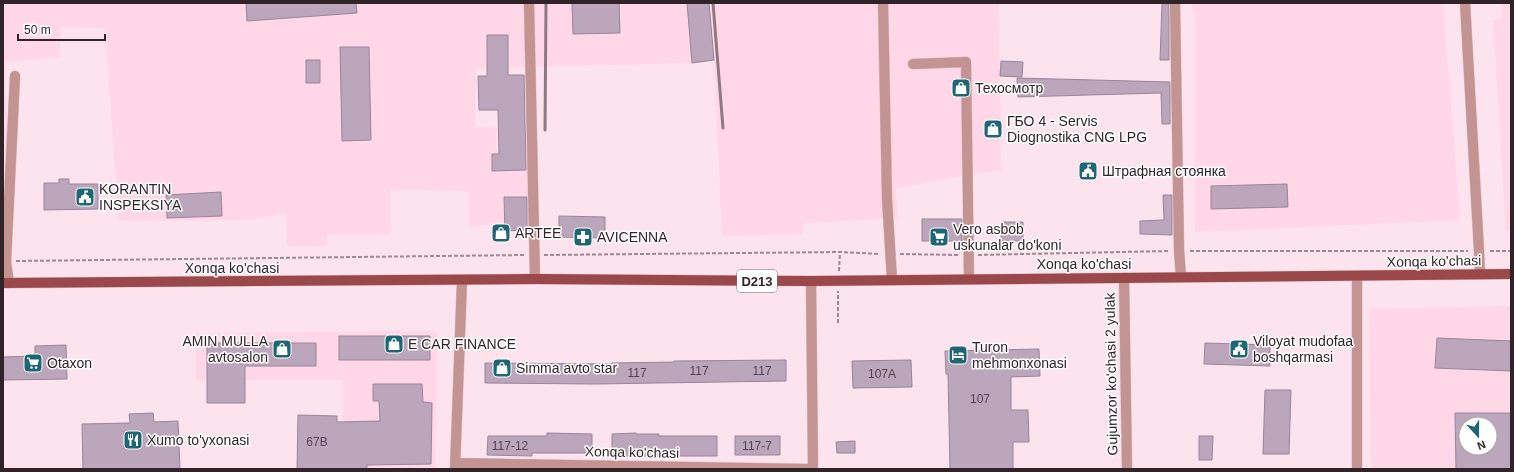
<svg xmlns="http://www.w3.org/2000/svg" width="1514" height="472" font-family="Arial,sans-serif">
  <style>
    .built { fill: #ffd7e6; fill-rule: evenodd }
    .building { fill: #bba6bb; stroke: #998499; fill-rule: evenodd }
    .lines { fill: none; stroke-linecap: round; stroke-linejoin: round }
    .minor-casing { stroke: #d8c1ca; stroke-width: 11 }
    .major-casing { stroke: #d8c1ca; stroke-width: 11 }
    .path { stroke: #9c8991; stroke-width: 2; stroke-dasharray: 4 2; stroke-linecap: butt }
    .minor { stroke: #c49492; stroke-width: 10 }
    .major { stroke: #9a484a; stroke-width: 10 }
    .rail { stroke: #8c7981; stroke-width: 3 }
    .labels { text-anchor: middle; stroke-width: 3; stroke-linejoin: round; paint-order: stroke }
    .number-label { font-size: 12px; fill: #53444e }
    .shield { fill: #fff; stroke: #6e6669; stroke-width: 1 }
    .shield-label { font-size: 13px; font-weight: bold; fill: #302429 }
    .poi-label { font-size: 14px; fill: #302429; stroke: #fff; text-anchor: start }
    .street-label { font-size: 14px; fill: #302429; stroke: #fff }
  </style>
  <rect width="100%" height="100%" fill="#fde3ed"/>
  <!-- built -->
  <path class="built" d="M3,3H999L1001,171L974,173L896,188L898,218L804,223L803,234L722,236L714,61L692,63L476,68L475,127L497,128L496,151L529,150V196L504,197L505,221L470,228L469,191L390,190L391,234L327,235V246H287L286,214L248,220L119,221L105,28L61,27L60,57L5,62L9,210H3V38H4Z
    M1191,3H1443L1460,220L1195,232L1196,23Z
    M1501,3H1511V230L1506,231L1493,20L1502,18Z
    M1511,306V469H1371L1369,309ZM1466,424H1490V448H1466Z
    M437,331L435,469H343V380H196V333Z"/>
  <!-- building -->
  <path class="building" d="M246,3H356L357,13L247,21Z
    M572,3H619L620,33L573,34Z
    M687,3H709L714,60L692,63Z
    M1162,3L1169,4V60H1160Z
    M487,35H508V75H524L526,170L492,171V154H499L498,110H479L478,76H487Z
    M340,47H369L371,140L342,141Z
    M306,60H320V83H306Z
    M1001,61L1023,62L1022,77L1000,76Z
    M1017,78L1170,82V124H1162L1161,93L1018,97Z
    M59,179H69V184H98V209L44,210V183H59Z
    M1287,184L1288,207L1211,209V186Z
    M221,192L222,216L167,218L166,195Z
    M1163,195H1172V235L1140,234V221L1164,220Z
    M504,197H527V230L505,231Z
    M559,216L605,217V238L559,237Z
    M922,219H962V241H922Z
    M1001,222H1023V241H1001Z
    M339,336H430V360H339Z
    M1437,338L1511,341V371L1435,368Z
    M207,343H316V366H245V403H207Z
    M1205,343L1270,345V366L1204,364Z
    M66,345L67,379L3,380V357L35,356V346Z
    M1039,349L1040,376L1011,377V410H1028L1029,442H1013V469H950L948,374H946L945,351Z
    M786,360V381L595,384L485,383V363L612,364V363L674,362V361Z
    M911,360L912,387L853,388L852,361Z
    M373,384H422L423,402L432,403L431,464L367,465V469H297L298,415L337,416V422L380,421L379,401H373Z
    M1265,390H1291L1289,454H1263Z
    M153,413L154,422L178,421L180,469H83L82,424L130,423L129,414Z
    M1455,413H1511V469H1456ZM1466,424H1490V448H1466Z
    M547,433L592,434V453H532V456L487,455L488,436H547Z
    M636,433V434H659V436H717V456H612V434Z
    M735,436H780V455H735Z
    M1199,436H1213L1212,460H1199Z
    M855,441V453H837L836,442Z"/>
  <g class="lines">
    <defs>
      <path id="minor" d="M529,3L535,279
        M883,3L887,198L892,280
        M1175,3L1179,250L1181,277
        M1465,3L1479,251L1480,274
        M913,64L966,62L969,279
        M1124,278L1127,469
        M811,281L813,469
        M9,283L6,262L15,76
        M455,463L809,469
        M455,469L462,280
        M1357,469V276"/>
      <path id="major" d="M3,283L535,279L811,281L1511,274"/>
    </defs>
    <!-- minor casing -->
    <use href="#minor" class="minor-casing"/>
    <!-- major casing -->
    <use href="#major" class="major-casing"/>
    <!-- path -->
    <path class="path" d="M1190,251H1468
      M1490,251H1511
      M900,254L958,255
      M544,255L840,252L880,254
      M978,255L1168,251
      M16,261L524,255
      M839,271L840,252
      M838,323V291"/>
    <!-- minor -->
    <use href="#minor" class="minor"/>
    <!-- major -->
    <use href="#major" class="major"/>
    <!-- rail -->
    <path class="rail" d="M713,3L723,128
      M545,130L546,3"/>
  </g>
  <!-- icons -->
  <defs>
    <symbol id="shop-square" viewBox="-11 -11 22 22"><rect x="-9" y="-9" width="18" height="18" rx="4" fill="#1f6675" stroke="#fff"/><path d="M-5-2.5h2.3a2.7 3.5 0 0 1 5.4 0H5L5.5 6h-11ZM-1.5-2.5h3a1.5 2.3 0 0 0-3 0Z" fill="#fff"/></symbol>
    <symbol id="civic-square" viewBox="-11 -11 22 22"><rect x="-9" y="-9" width="18" height="18" rx="4" fill="#1f6675" stroke="#fff"/><path d="M-.6-6.5H3V-4.5H.6V-3L4-1V1h2V6H-6V1h2V-1L-.6-3ZM-1.2 2.5V6h2.4V2.5Z" fill="#fff"/></symbol>
    <symbol id="pharmacy-square" viewBox="-11 -11 22 22"><rect x="-9" y="-9" width="18" height="18" rx="4" fill="#1f6675" stroke="#fff"/><path d="M-2-6h4v4h4v4h-4v4h-4v-4h-4v-4h4Z" fill="#fff"/></symbol>
    <symbol id="supermarket-square" viewBox="-11 -11 22 22"><rect x="-9" y="-9" width="18" height="18" rx="4" fill="#1f6675" stroke="#fff"/><path d="M-6-5.5h2.5l.6 2H6L4.5 2H-2.5L-4.4-4H-6ZM-1.5 3.2a1.3 1.3 0 1 0 .1 0ZM3 3.2a1.3 1.3 0 1 0 .1 0Z" fill="#fff"/></symbol>
    <symbol id="hotel-square" viewBox="-11 -11 22 22"><rect x="-9" y="-9" width="18" height="18" rx="4" fill="#1f6675" stroke="#fff"/><path d="M-6-4.5h1.5V1H6V5H4.5V3h-9V5H-6ZM-4 0a1.8 1.8 0 1 1 3.6 0ZM.5 0V-2.5h3Q6-2.5 6 0Z" fill="#fff"/></symbol>
    <symbol id="restaurant-square" viewBox="-11 -11 22 22"><rect x="-9" y="-9" width="18" height="18" rx="4" fill="#1f6675" stroke="#fff"/><path d="M-5-6h1v4h1v-4h1v4h1v-4h1v5L-1.5 .5V6h-2V.5L-5-1ZM5-6V6H3V1.5H1.5Q1.5-4 5-6Z" fill="#fff"/></symbol>
  </defs>
  <g fill-rule="evenodd">
    <use href="#shop-square" x="950" y="77" width="22" height="22"/>
    <use href="#shop-square" x="982" y="118" width="22" height="22"/>
    <use href="#civic-square" x="1077" y="160" width="22" height="22"/>
    <use href="#civic-square" x="74" y="186" width="22" height="22"/>
    <use href="#shop-square" x="490" y="222" width="22" height="22"/>
    <use href="#pharmacy-square" x="572" y="226" width="22" height="22"/>
    <use href="#supermarket-square" x="928" y="226" width="22" height="22"/>
    <use href="#shop-square" x="383" y="333" width="22" height="22"/>
    <use href="#shop-square" x="271" y="338" width="22" height="22"/>
    <use href="#civic-square" x="1228" y="338" width="22" height="22"/>
    <use href="#hotel-square" x="947" y="344" width="22" height="22"/>
    <use href="#supermarket-square" x="22" y="352" width="22" height="22"/>
    <use href="#shop-square" x="491" y="357" width="22" height="22"/>
    <use href="#restaurant-square" x="122" y="429" width="22" height="22"/>
  </g>
  <g class="labels">
    <!-- number labels -->
    <g class="number-label">
      <text x="699" y="375">117</text>
      <text x="762" y="375">117</text>
      <text x="637" y="377">117</text>
      <text x="882" y="378">107A</text>
      <text x="980" y="403">107</text>
      <text x="317" y="446">67B</text>
      <text x="510" y="450">117-12</text>
      <text x="757" y="450">117-7</text>
    </g>
    <!-- shield labels -->
    <rect class="shield" x="737" y="270" width="40" height="22" rx="3"/>
    <g class="shield-label">
      <text x="757" y="286">D213</text>
    </g>
    <!-- poi labels -->
    <g class="poi-label">
      <text x="975" y="93">Техосмотр</text>
      <text x="1007" y="126">ГБО 4 - Servis<tspan x="1007" dy="16">Diognostika CNG LPG</tspan></text>
      <text x="1102" y="176">Штрафная стоянка</text>
      <text x="99" y="194">KORANTIN<tspan x="99" dy="16">INSPEKSIYA</tspan></text>
      <text x="953" y="234">Vero asbob<tspan x="953" dy="16">uskunalar do'koni</tspan></text>
      <text x="515" y="238">ARTEE</text>
      <text x="597" y="242">AVICENNA</text>
      <text x="268" y="346" text-anchor="end">AMIN MULLA<tspan x="268" dy="16">avtosalon</tspan></text>
      <text x="1253" y="346">Viloyat mudofaa<tspan x="1253" dy="16">boshqarmasi</tspan></text>
      <text x="408" y="349">E CAR FINANCE</text>
      <text x="972" y="352">Turon<tspan x="972" dy="16">mehmonxonasi</tspan></text>
      <text x="47" y="368">Otaxon</text>
      <text x="516" y="373">Simma avto star</text>
      <text x="147" y="445">Xumo to'yxonasi</text>
    </g>
    <!-- street labels -->
    <g class="street-label">
      <text transform="translate(1434 261) rotate(-1)" y="5">Xonqa ko'chasi</text>
      <text x="1084" y="269">Xonqa ko'chasi</text>
      <text x="232" y="273">Xonqa ko'chasi</text>
      <text transform="translate(1111 374) rotate(-91)" y="5">Gujumzor ko'chasi 2 yulak</text>
      <text transform="translate(632 452) rotate(1)" y="5">Xonqa ko'chasi</text>
    </g>
  </g>
  <!-- border -->
  <rect width="1514" height="472" fill="none" stroke="#302429" stroke-width="8"/>
  <!-- north arrow -->
  <g transform="translate(1478 436) rotate(159)"><circle r="19" fill="#ffffff" stroke="#aca7a9"/>
  <path d="M0-3L7 15L0 10L-7 15Z" fill="#1f6675"/>
  <text y="-6" font-size="11" font-weight="bold" text-anchor="middle" fill="#302429">N</text>
  </g>
  <!-- scale -->
  <path d="M18 34v6h87v-6" fill="none" stroke="#302429" stroke-width="2"/>
  <text x="24" y="34" font-size="12" fill="#302429" stroke="#ffffff" stroke-width="3" paint-order="stroke">50 m</text>
</svg>
